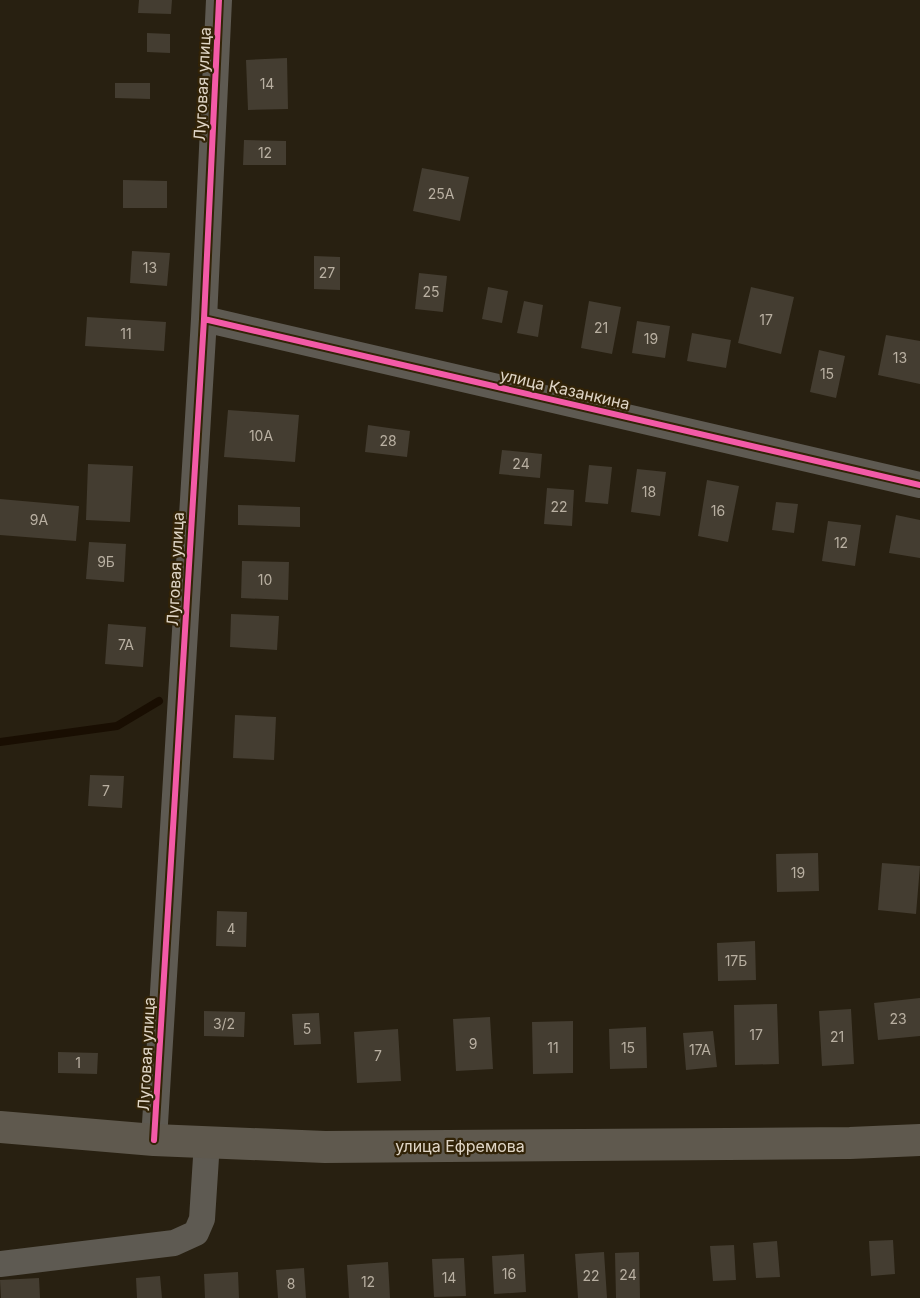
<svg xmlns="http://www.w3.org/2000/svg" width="920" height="1298" font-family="Inter,sans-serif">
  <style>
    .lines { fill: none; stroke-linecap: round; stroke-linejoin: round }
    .stream { stroke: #190e02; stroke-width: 8 }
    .building { fill: #443d31 }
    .minor { stroke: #5e5a52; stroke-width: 26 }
    .major { stroke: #5f594e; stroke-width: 32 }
    .cycleway-casing { stroke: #322307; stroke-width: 10 }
    .cycleway { stroke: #f35aa7; stroke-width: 6 }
    .labels { text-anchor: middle; stroke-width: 4.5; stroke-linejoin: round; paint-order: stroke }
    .number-label { font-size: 14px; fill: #b9b0a2 }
    .street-label { font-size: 16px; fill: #e0d6c7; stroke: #322307 }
  </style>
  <rect width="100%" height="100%" fill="#282011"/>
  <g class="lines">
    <!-- stream -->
    <path class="stream" d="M0,742L117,726L159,701"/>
  </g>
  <!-- building -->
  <path class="building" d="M139,0H172L171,14L138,13Z
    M147,33L170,34V53L147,52Z
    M287,58L288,109L248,110L246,60Z
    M115,83H150V99L115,98Z
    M244,140L286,141V165H243Z
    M422,168L469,177L460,221L413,211Z
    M123,180L167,181V208H123Z
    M132,251L170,253L167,286L130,283Z
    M314,256L340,257V290L314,289Z
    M419,273L447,276L443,312L415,309Z
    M488,287L508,291L502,323L482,319Z
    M751,287L794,297L781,354L738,343Z
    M524,301L543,305L538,337L517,333Z
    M589,301L621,307L612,354L581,348Z
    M87,317L166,322L164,351L85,346Z
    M637,321L670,326L665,358L632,353Z
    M692,333L731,340L726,368L687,361Z
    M886,335L920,341V384L878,375Z
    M819,350L845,356L836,398L810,392Z
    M228,410L299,415L295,462L224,457Z
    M368,425L410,431L407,457L365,452Z
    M502,450L542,454L540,478L499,474Z
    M88,464L133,466L130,522L86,520Z
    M589,465L612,467L608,504L585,502Z
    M637,469L666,472L660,516L631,512Z
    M707,480L739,486L728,542L698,536Z
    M547,488L574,490L572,526L544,524Z
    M0,499L79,506L76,541L0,535Z
    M776,502L798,504L794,533L772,530Z
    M238,505L300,507V527L238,525Z
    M896,515L920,520V558L889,553Z
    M828,521L861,525L855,566L822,561Z
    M89,542L126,544L124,582L86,579Z
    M242,561L289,562L288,600L241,598Z
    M231,614L279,616L277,650L230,647Z
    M108,624L146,627L143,667L105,664Z
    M235,715L276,717L274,760L233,758Z
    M90,775L124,776L122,808L88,806Z
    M818,853L819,891L777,892L776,854Z
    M882,863L920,866L916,914L878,910Z
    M217,911L247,912L246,947L216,946Z
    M755,941L756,980L718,981L717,943Z
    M920,998V1036L878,1040L874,1003Z
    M777,1004L779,1064L735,1065L734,1005Z
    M851,1009L854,1064L822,1066L819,1011Z
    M204,1011L245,1012L244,1037L204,1036Z
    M319,1013L321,1044L294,1045L292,1014Z
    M490,1017L493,1069L456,1071L453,1019Z
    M573,1021V1073L533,1074L532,1022Z
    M646,1027L647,1068L610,1069L609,1029Z
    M398,1029L401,1081L357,1083L354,1032Z
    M713,1031L717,1067L686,1070L683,1033Z
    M58,1052L98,1053L97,1074L58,1073Z
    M893,1240L895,1274L871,1276L869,1241Z
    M777,1241L780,1277L756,1278L753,1243Z
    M734,1245L736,1280L713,1281L710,1246Z
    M604,1252L607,1298H578L575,1254Z
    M639,1252L640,1298H616L615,1253Z
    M524,1254L526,1292L494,1294L492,1256Z
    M464,1258L466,1296L434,1297L432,1259Z
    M388,1262L390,1298H349L347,1265Z
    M304,1268L306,1298H278L276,1270Z
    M238,1272L239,1298H205L204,1274Z
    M160,1276L162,1298H137L136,1278Z
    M39,1278L40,1298H1L0,1280Z"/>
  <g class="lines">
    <!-- minor -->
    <path class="minor" d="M204,319L920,485
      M154,1140L204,319L219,0
      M0,1264L174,1243L196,1233L202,1219L207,1142"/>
    <!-- major -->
    <path class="major" d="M0,1127L154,1140L325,1147L850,1143L920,1140"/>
    <defs>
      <path id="cycleway" d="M204,319L920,485
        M154,1140L204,319L219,0"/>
    </defs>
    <!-- cycleway casing -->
    <use href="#cycleway" class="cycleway-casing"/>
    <!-- cycleway -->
    <use href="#cycleway" class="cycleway"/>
  </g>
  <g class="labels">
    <!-- number labels -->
    <g class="number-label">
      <text x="267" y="89">14</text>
      <text x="265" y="158">12</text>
      <text x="441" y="199">25А</text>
      <text x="150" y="273">13</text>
      <text x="327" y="278">27</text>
      <text x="431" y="297">25</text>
      <text x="766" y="325">17</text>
      <text x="601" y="333">21</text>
      <text x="126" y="339">11</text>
      <text x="651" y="344">19</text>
      <text x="900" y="363">13</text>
      <text x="827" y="379">15</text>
      <text x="261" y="441">10А</text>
      <text x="388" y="446">28</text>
      <text x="521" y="469">24</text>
      <text x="649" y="497">18</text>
      <text x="559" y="512">22</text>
      <text x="718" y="516">16</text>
      <text x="39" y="525">9А</text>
      <text x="841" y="548">12</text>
      <text x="106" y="567">9Б</text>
      <text x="265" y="585">10</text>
      <text x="126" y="650">7А</text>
      <text x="106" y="796">7</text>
      <text x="798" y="878">19</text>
      <text x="231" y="934">4</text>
      <text x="736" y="966">17Б</text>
      <text x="898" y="1024">23</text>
      <text x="224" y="1029">3/2</text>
      <text x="307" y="1034">5</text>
      <text x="756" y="1040">17</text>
      <text x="837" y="1042">21</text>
      <text x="473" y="1049">9</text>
      <text x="553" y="1053">11</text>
      <text x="628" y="1053">15</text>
      <text x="700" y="1055">17А</text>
      <text x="378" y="1061">7</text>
      <text x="78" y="1068">1</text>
      <text x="509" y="1279">16</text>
      <text x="628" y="1280">24</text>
      <text x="591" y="1281">22</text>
      <text x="449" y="1283">14</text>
      <text x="368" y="1287">12</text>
      <text x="291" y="1289">8</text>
    </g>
    <!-- street labels -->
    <g class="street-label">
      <text transform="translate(202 84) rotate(-87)" y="6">Луговая улица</text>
      <text transform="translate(565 389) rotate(13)" y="6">улица Казанкина</text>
      <text transform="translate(175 569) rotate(-87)" y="6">Луговая улица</text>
      <text transform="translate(146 1054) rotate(-87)" y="6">Луговая улица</text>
      <text x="460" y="1152">улица Ефремова</text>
    </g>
  </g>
</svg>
